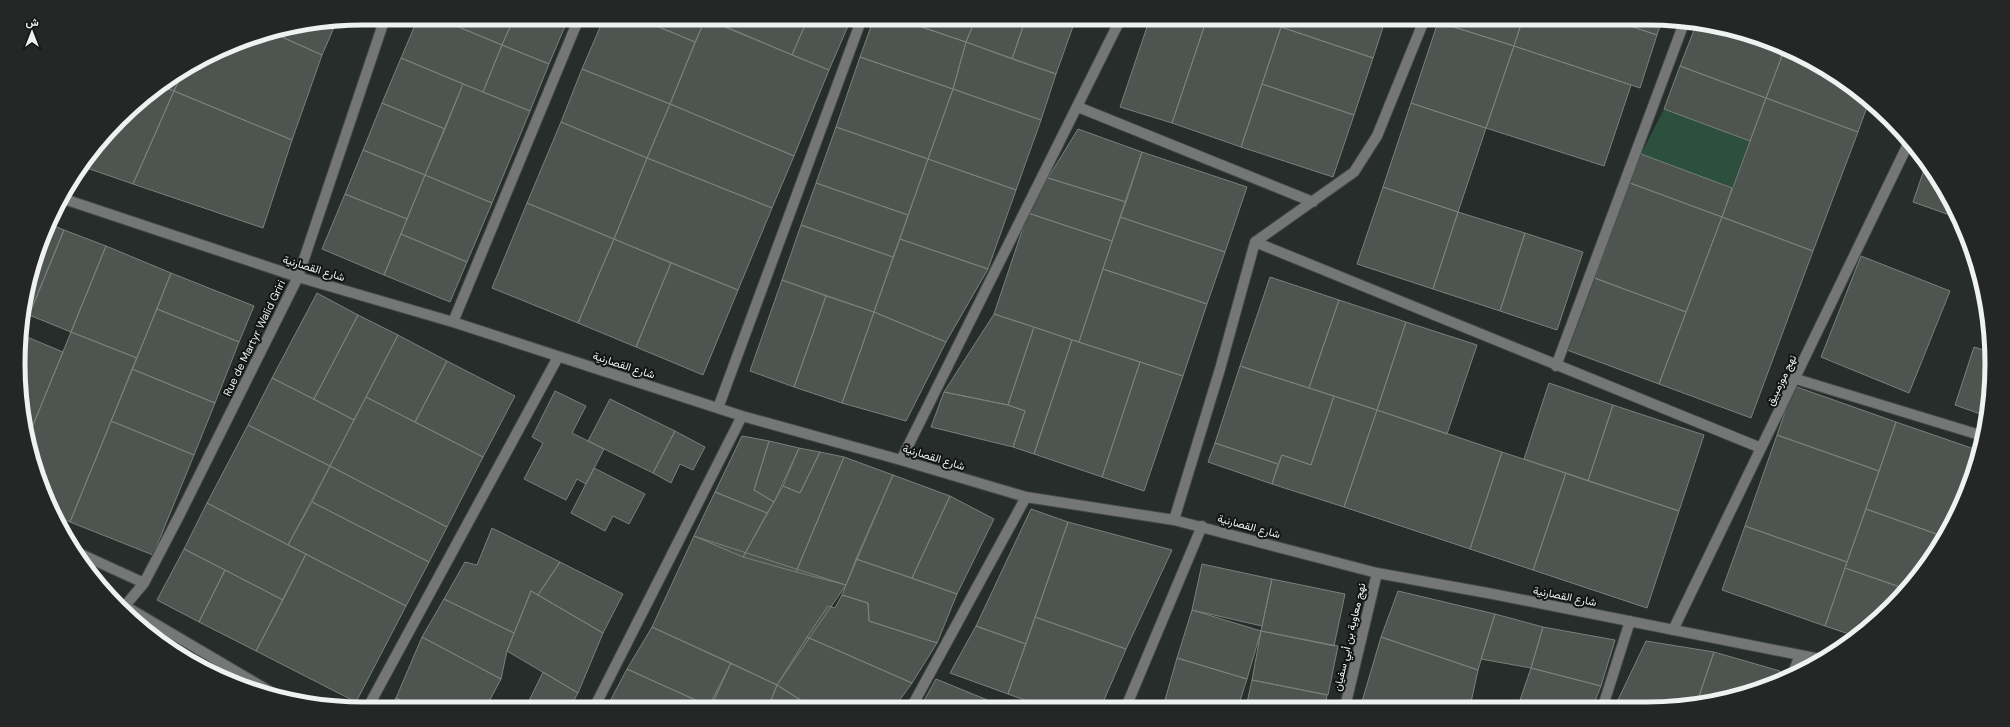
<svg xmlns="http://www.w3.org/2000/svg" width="2010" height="727" font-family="'DM Sans',Vazirmatn,sans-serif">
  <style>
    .green { fill: #2d4f3d }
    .building { fill: #4e5551; stroke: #79817c }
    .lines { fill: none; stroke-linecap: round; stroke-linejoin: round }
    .minor-casing { stroke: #434946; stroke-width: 12 }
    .minor { stroke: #747775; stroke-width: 10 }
    .labels { text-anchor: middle; stroke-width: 4; stroke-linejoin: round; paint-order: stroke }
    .street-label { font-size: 11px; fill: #eef2f0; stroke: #121513 }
    .rim { fill: none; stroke: #eef2f0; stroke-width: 5 }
  </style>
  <rect width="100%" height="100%" fill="#272d2a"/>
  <!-- green -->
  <path class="green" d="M1664,109L1750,141L1732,188L1641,154Z"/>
  <!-- building -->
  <path class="building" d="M418,18H437L502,45L483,92L401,58Z
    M437,18H514L502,45Z
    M514,18H551L566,24L549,64L502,45Z
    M551,18H569L566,24Z
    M604,18H637L695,42L670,104L582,69Z
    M637,18H663L659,27Z
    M663,18H706L695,42L659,27Z
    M706,18H808L792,55Z
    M808,18H828L848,26L829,70L792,55Z
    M874,18H896L966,42L953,89L860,57Z
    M895,18H924L921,27Z
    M924,18H976L966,42L921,27Z
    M976,18H1026L1012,59L966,42Z
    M1026,18H1076L1056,74L1012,59Z
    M1150,18H1207L1172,123L1120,107Z
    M1207,18H1253L1281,27L1241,147L1172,123Z
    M1253,18H1284L1281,27Z
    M1284,18H1386L1373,58L1281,27Z
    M1440,18H1523L1514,46L1438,22Z
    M1523,18H1606L1657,35L1640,88L1514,46Z
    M1606,18H1646L1662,20L1657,35Z
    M705,19L829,70L794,156L670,104Z
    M1438,22L1514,46L1486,128L1411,103Z
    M336,23L322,55L273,33Z
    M1696,25L1736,30L1785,48L1766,98L1680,66Z
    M1281,27L1373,58L1354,115L1262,84Z
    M273,33L322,55L292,140L174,91L184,69L191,64L252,36Z
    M966,42L1056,74L1041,120L953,89Z
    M502,45L549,64L530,111L483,92Z
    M1514,46L1631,85L1604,166L1486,128Z
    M1785,48L1800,54L1857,90L1869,101L1858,132L1766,98Z
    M860,57L953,89L928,159L836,127Z
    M401,58L463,84L445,129L382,103Z
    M1680,66L1766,98L1750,141L1664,109Z
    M184,69L174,91L161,86Z
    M582,69L670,104L647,158L561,122Z
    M463,84L530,111L492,203L425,175Z
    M1262,84L1354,115L1333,177L1241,147Z
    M161,86L174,91L133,184L84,167L136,104Z
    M953,89L1041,120L1016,190L928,159Z
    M174,91L292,140L263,228L133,184Z
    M1766,98L1858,132L1813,251L1722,217Z
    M382,103L445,129L425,175L363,150Z
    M1411,103L1486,128L1458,212L1383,187Z
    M670,104L794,156L772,208L647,158Z
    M561,122L647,158L614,239L527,203Z
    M836,127L928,159L908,215L816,183Z
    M1078,129L1142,152L1126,202L1048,178Z
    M363,150L425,175L407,219L345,194Z
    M1142,152L1247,187L1225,252L1120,217Z
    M1641,154L1732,188L1722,217L1630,183Z
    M647,158L772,208L738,290L614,239Z
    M928,159L1016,190L988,269L900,239Z
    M1926,164L1946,191L1958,218L1913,202Z
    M425,175L492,203L467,262L401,234Z
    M1048,178L1126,202L1112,241L1028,213Z
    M816,183L908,215L893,257L801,225Z
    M1630,183L1722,217L1686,312L1595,278Z
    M1383,187L1458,212L1433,289L1357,264Z
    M345,194L407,219L384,275L322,249Z
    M527,203L614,239L578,323L492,288Z
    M1458,212L1525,233L1500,311L1433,289Z
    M1028,213L1112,241L1079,342L994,314Z
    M1120,217L1225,252L1207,304L1103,269Z
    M1722,217L1813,251L1751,418L1659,384Z
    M49,224L64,230L29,315L22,313L36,252Z
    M801,225L893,257L874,312L782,280Z
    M64,230L106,246L71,332L29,315Z
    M1525,233L1583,252L1557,330L1500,311Z
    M401,234L467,262L450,302L384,275Z
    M614,239L671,263L636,347L578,323Z
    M900,239L988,269L946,342L874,312Z
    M106,246L171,273L137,358L71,332Z
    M1861,256L1950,291L1909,393L1821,357Z
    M671,263L738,290L703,375L636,347Z
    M1103,269L1207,304L1183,376L1079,342Z
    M171,273L254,306L239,342L157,309Z
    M1270,277L1339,300L1309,388L1240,366Z
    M1594,278L1686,312L1659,384L1567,350Z
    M782,280L826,296L794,387L750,371Z
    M317,293L358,315L314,399L272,378Z
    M826,296L874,312L842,403L794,387Z
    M1339,300L1406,322L1377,410L1309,388Z
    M157,309L239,342L215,403L132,369Z
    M874,312L946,342L906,421L842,403Z
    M994,314L1034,327L1008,405L944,392Z
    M358,315L398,335L354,420L314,399Z
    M1406,322L1477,345L1447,434L1377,410Z
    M1034,327L1072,340L1034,454L1013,447L1025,411L1008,405Z
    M71,332L137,358L70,522L55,515L44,496L27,440Z
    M22,335L63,352L27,440L25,431Z
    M398,335L447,361L415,422L366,397Z
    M1072,340L1140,362L1102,477L1034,454Z
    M1974,347L1990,352L1991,386L1986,416L1955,405Z
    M447,361L515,396L483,457L415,422Z
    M1140,362L1183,376L1144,491L1102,477Z
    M1240,366L1334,396L1311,465L1282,455L1278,464L1215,443Z
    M132,369L215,403L194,455L111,421Z
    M272,378L354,420L330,466L248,425Z
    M1549,383L1613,405L1588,481L1524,459Z
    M1794,386L1896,422L1879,471L1777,435Z
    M555,391L586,406L572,433L604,449L586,484L577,479L566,500L524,479L543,443L532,437Z
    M944,392L1008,405L1025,411L1013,447L931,427Z
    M1334,396L1377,410L1344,507L1272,484L1282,455L1311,465Z
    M366,397L483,457L447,527L330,466Z
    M610,399L675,431L653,473L588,441Z
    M1613,405L1704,435L1679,511L1588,481Z
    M1377,410L1502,452L1470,549L1344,507Z
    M111,421L194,455L153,555L70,522Z
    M1896,422L1980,451L1945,537L1866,509Z
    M248,425L330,466L288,545L207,503Z
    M675,431L705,447L693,470L680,464L671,483L653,473Z
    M1777,435L1879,471L1847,562L1745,526Z
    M742,436L769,441L754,490L774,502L767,513L715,492Z
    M769,441L799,448L774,502L754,490Z
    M1215,443L1278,464L1272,484L1208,462Z
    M799,448L820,452L800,493L783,486Z
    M820,452L844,457L796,572L743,557L783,486L800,493Z
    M1502,452L1566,473L1533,570L1470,549Z
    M844,457L893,475L846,585L796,572Z
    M330,466L447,527L429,562L312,502Z
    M594,468L645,494L629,524L613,516L605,531L571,513Z
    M1566,473L1679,511L1647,608L1533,570Z
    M893,475L950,496L912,578L856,559Z
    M715,492L767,513L743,557L694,536Z
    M950,496L994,519L957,594L912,578Z
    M312,502L429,562L406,606L288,545Z
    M207,503L306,554L283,600L184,549Z
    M1031,509L1068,522L1026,644L976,626Z
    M1866,509L1945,537L1903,588L1845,568Z
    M1068,522L1172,550L1126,649L1035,617Z
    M1745,526L1847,562L1825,626L1722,590Z
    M492,528L560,562L538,595L531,591L514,633L444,599L465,562L477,565Z
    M694,536L846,585L777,685L652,627Z
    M184,549L225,570L199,622L157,600Z
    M306,554L406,606L356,702L256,651Z
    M856,559L957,594L937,643L869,621L868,603L842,595Z
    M560,562L623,594L603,633L538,595Z
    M1202,564L1272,579L1262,626L1192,610Z
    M1845,568L1903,588L1874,623L1855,636L1825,626Z
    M225,570L283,600L256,651L199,622Z
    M1272,579L1345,594L1334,646L1261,631Z
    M531,591L603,633L578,693L507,651Z
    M1398,591L1495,614L1478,670L1381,637Z
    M842,595L868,603L869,621L937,643L912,683L807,637L828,606L835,608Z
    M444,599L514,633L507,651L501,679L422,637Z
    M1192,610L1261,631L1247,679L1177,658Z
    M1495,614L1543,627L1531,668L1481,659Z
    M1035,617L1126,649L1101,707H1044L1008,694Z
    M976,626L1026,644L1008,694L950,673Z
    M652,627L731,663L711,707L627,669Z
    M1543,627L1615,640L1601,686L1531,668Z
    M1261,631L1338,646L1328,695L1252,680Z
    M422,637L501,679L485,709H418L396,698Z
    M807,637L912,683L894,708H813L777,685Z
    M1381,637L1478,670L1470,707H1367L1361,705Z
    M1646,641L1714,652L1696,705L1630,706L1617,702Z
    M1714,652L1780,671L1776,680L1696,705Z
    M1177,658L1247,679L1238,707H1190L1165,700Z
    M731,663L777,685L768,708H708Z
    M1531,668L1601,686L1593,706H1518Z
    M627,669L711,707L615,708L608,705Z
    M543,672L578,693L569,709H525Z
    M936,679L1002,706V708H920Z
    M1252,680L1327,695L1325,707H1246Z
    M777,685L813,708H768Z
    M396,698L418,709H389Z
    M1165,700L1190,707H1163Z"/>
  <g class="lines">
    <defs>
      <path id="minor" d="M1078,107L1313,202
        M61,198L298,277L453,322L742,416L901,460L1026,497L1174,520L1377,573L1493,594L1820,659
        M1255,242L1761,448
        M453,322L579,18
        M1556,366L1684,23
        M1796,379L1983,436
        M718,408L862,18
        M901,460L1121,18
        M1174,520L1220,369L1255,242L1354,172L1377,136L1425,18
        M74,551L144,583
        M125,606L281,698
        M124,607L144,583L179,516L298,277L385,18
        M1673,630L1910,140
        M1792,676L1800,655
        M1603,706L1630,621
        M1126,707L1202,526
        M1345,707L1377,573
        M594,708L742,416
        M911,708L1026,497
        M367,709L558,357"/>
    </defs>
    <!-- minor casing -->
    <use href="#minor" class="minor-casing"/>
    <!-- minor -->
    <use href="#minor" class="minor"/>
  </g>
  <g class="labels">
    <!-- street labels -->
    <g class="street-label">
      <text transform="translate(314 268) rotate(17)" y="4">شارع القصارنية</text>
      <text transform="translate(254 338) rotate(-64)" y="4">Rue de Martyr Walid Griri</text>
      <text transform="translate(624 365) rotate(18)" y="4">شارع القصارنية</text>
      <text transform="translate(1781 380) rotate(-64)" y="4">نهج موزمبيق</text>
      <text transform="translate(934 457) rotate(17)" y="4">شارع القصارنية</text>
      <text transform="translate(1249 526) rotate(15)" y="4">شارع القصارنية</text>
      <text transform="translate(1565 596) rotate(11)" y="4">شارع القصارنية</text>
      <text transform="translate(1349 637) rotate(-77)" y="4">نهج معاوية بن أبي سفيان</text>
    </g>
  </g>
  <!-- crop -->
  <path d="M0 0H2010V727H0ZM363 25H1647A338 338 0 0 1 1985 363V364A338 338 0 0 1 1647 702H363A338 338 0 0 1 25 364V363A338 338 0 0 1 363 25Z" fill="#242725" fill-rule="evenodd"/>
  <path class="rim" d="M363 25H1647A338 338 0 0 1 1985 363V364A338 338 0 0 1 1647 702H363A338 338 0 0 1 25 364V363A338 338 0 0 1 363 25Z"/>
  <!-- north arrow -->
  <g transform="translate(32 32)" stroke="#121513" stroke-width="3" paint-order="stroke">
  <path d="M0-3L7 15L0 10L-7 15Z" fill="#eef2f0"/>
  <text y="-6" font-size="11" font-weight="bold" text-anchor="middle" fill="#eef2f0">ش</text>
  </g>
</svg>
